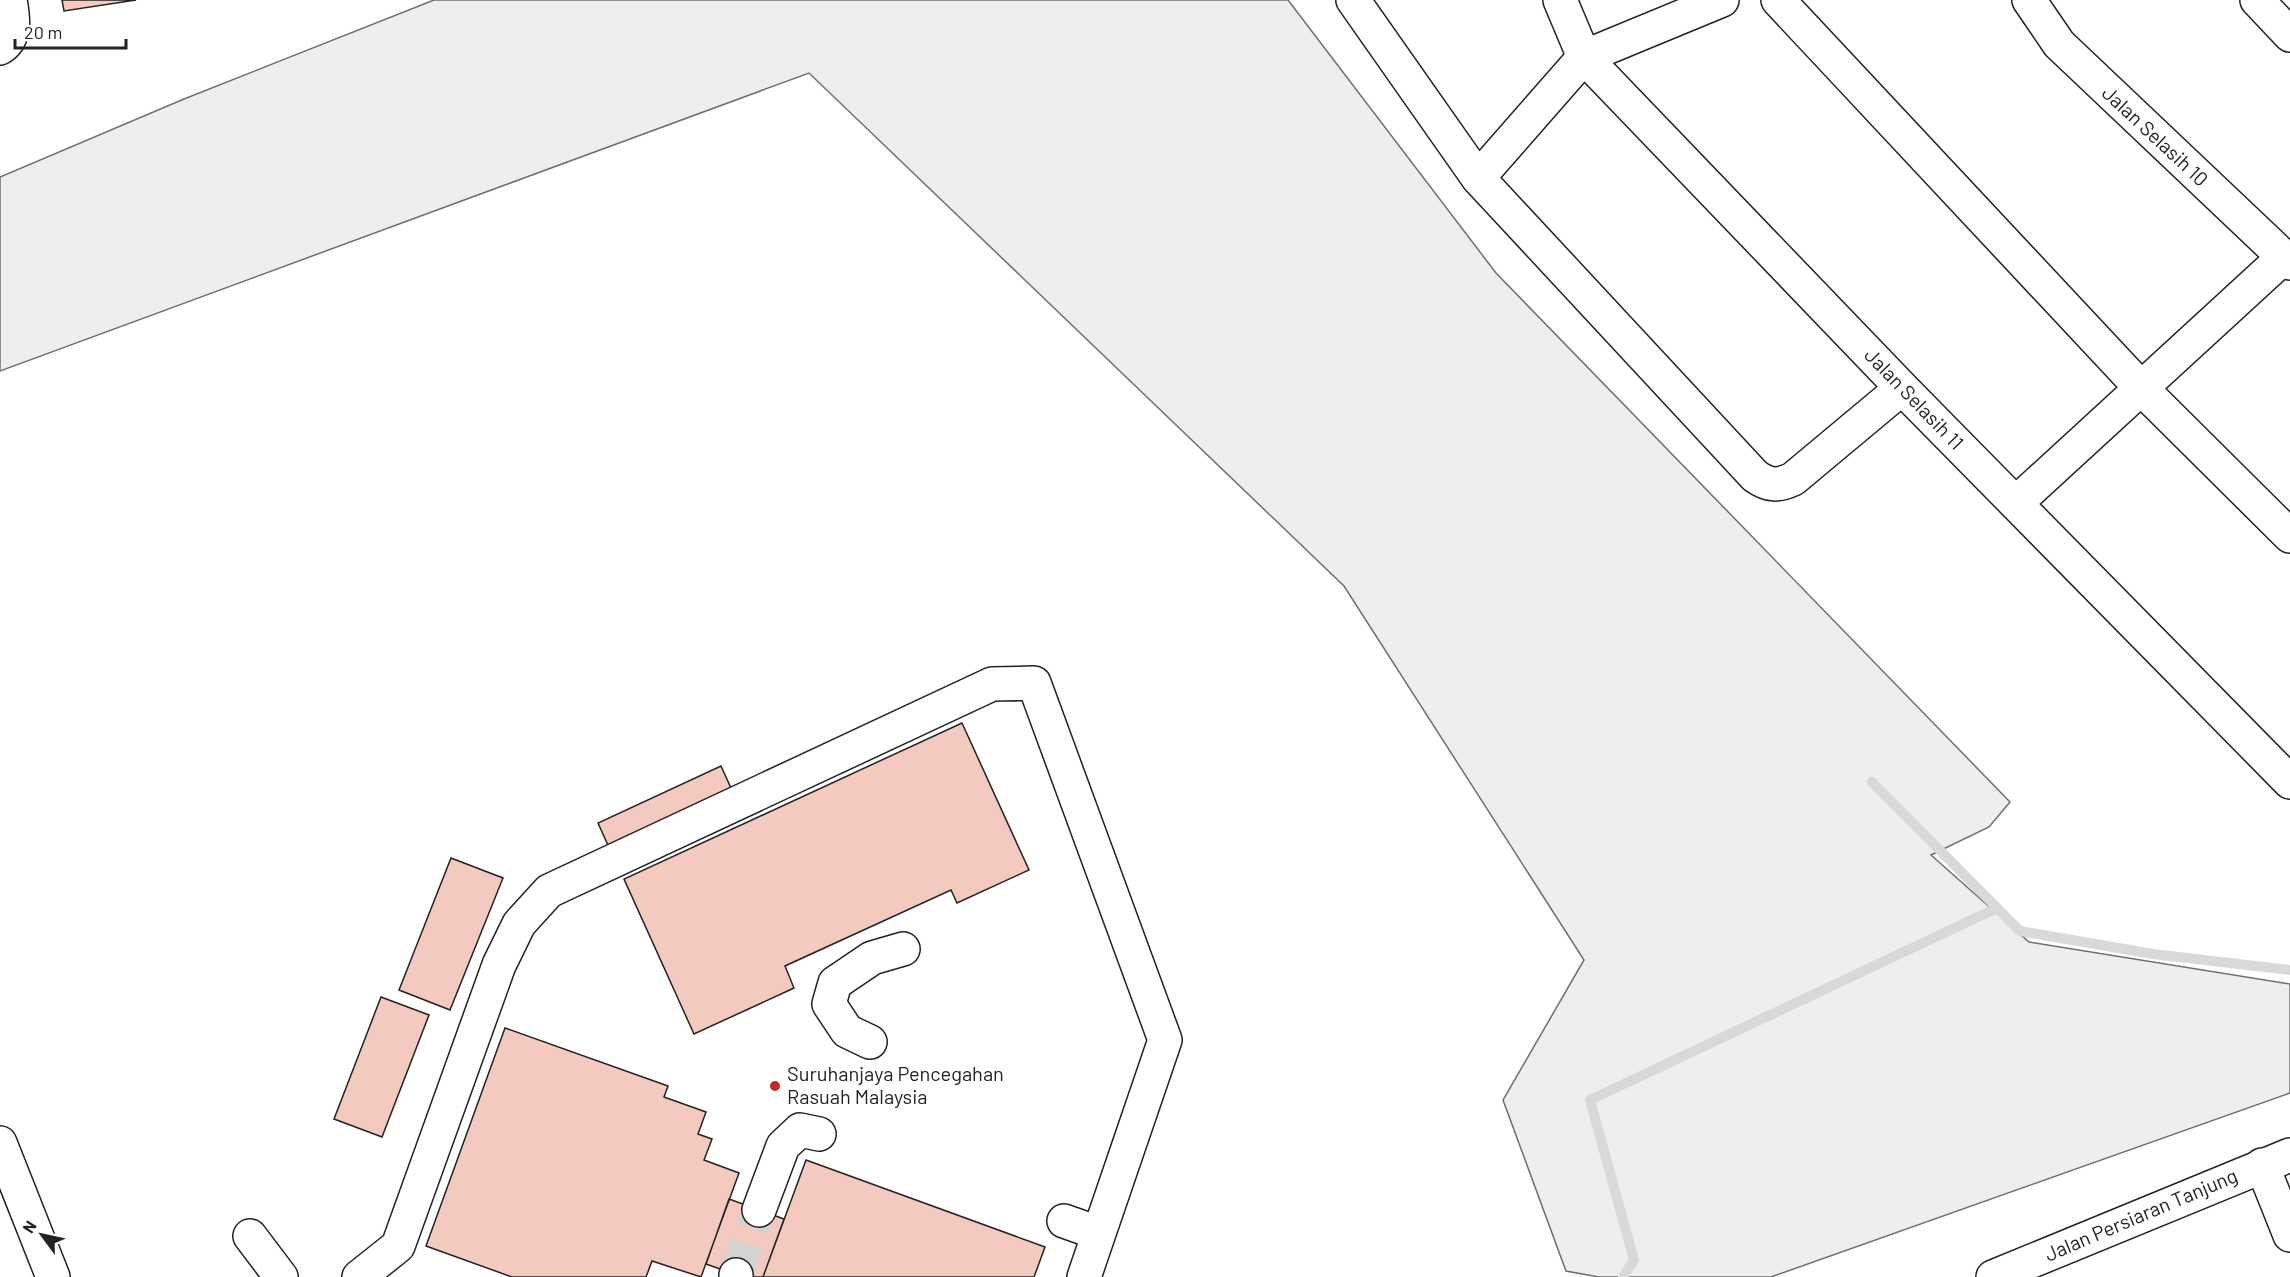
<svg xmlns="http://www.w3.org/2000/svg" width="2290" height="1277" font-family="Barlow,sans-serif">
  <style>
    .green { fill: #eee; stroke: #6f6f6f; stroke-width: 1.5 }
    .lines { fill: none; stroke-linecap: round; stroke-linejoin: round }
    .stream { stroke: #d9d9d9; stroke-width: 10 }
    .building { fill: #f3c9c0; stroke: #222; stroke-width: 1.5 }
    .minor-tunnel { stroke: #d3d3d3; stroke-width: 33; stroke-dasharray: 33 16; stroke-linecap: butt }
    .minor-casing { stroke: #222; stroke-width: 36 }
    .major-casing { stroke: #222; stroke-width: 36 }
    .minor { stroke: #fff; stroke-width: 33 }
    .major { stroke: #fff; stroke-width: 33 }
    .poi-dot { fill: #c62828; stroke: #fff; stroke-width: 2 }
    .labels { text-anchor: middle; stroke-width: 4.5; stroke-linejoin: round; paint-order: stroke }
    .street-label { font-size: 20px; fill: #222; stroke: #fff }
    .poi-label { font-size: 20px; fill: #222; stroke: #fff; text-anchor: start }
  </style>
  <rect width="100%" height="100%" fill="#fff"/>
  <!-- green -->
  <path class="green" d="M434,0H1288L1496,273L2010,802L1989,827L1931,855L2029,942L2290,984V1093L1771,1277H1599L1566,1271L1503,1100L1584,960L1344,586L809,73L0,371V177L184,99Z"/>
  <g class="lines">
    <!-- stream -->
    <path class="stream" d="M1872,782L2020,931L2153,954L2290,970
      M1623,1277L1634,1260L1590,1100L1997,908"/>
  </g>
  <!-- building -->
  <path class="building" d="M62,0H136L64,11Z
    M962,723L1029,870L957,903L951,890L785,966L794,988L694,1034L624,879Z
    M721,766L735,797L612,854L598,823Z
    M451,858L503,878L450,1010L399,990Z
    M381,997L429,1015L382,1137L334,1119Z
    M505,1028L668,1086L664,1097L706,1112L698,1134L712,1139L704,1160L739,1173L701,1277L652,1261L646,1277H512L426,1246Z
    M806,1160L1045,1247L1034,1277H763Z
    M729,1199L784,1219L763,1277H743L706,1264Z"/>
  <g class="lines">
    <!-- minor-tunnel -->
    <path class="minor-tunnel" d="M736,1275L759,1210"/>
    <defs>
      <path id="minor" d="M1353,0L1478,178L1755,476C1769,486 1778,486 1793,479L1902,388
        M1560,0L1584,57L1902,388L2290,782
        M1778,0L2142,389L2290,536
        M2029,0L2059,44L2290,263
        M2257,0L2290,35
        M0,48C17,37 13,17 10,0
        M1478,178L1584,57L1722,0
        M2016,503L2284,257
        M870,1042L847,1031L829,1004L835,983L872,958L903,949
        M0,1143L53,1277
        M2262,1165L2290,1235
        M759,1210L783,1146L800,1130L819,1134
        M1064,1221L1098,1233
        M250,1236L281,1277
        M359,1277L398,1246L499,965L519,924L549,891L992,684L1034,683L1165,1040L1084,1277
        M736,1277V1275"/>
      <path id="major" d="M1993,1277L2290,1155"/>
    </defs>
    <!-- minor casing -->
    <use href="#minor" class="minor-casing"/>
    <!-- major casing -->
    <use href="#major" class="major-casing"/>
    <!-- minor -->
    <use href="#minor" class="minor"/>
    <!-- major -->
    <use href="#major" class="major"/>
  </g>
  <!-- markers -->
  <circle class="poi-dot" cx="775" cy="1086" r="6"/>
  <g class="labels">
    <!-- street labels -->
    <g class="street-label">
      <text transform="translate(2155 136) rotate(43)" y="7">Jalan Selasih 10</text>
      <text transform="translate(1914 399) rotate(46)" y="7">Jalan Selasih 11</text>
      <text transform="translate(2141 1215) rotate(-23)" y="7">Jalan Persiaran Tanjung</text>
    </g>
    <!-- poi labels -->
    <g class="poi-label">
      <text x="787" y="1081">Suruhanjaya Pencegahan<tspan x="787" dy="23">Rasuah Malaysia</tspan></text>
    </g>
  </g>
  <!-- north arrow -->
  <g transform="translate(42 1235) rotate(303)" stroke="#ffffff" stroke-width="4.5" paint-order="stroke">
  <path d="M0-4.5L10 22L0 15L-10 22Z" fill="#222222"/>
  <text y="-9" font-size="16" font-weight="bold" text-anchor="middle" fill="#222222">N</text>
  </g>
  <!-- scale -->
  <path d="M15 39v9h111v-9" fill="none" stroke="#222222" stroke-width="3"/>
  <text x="24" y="39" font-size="18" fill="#222222" stroke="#ffffff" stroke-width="4.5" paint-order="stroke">20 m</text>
</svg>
